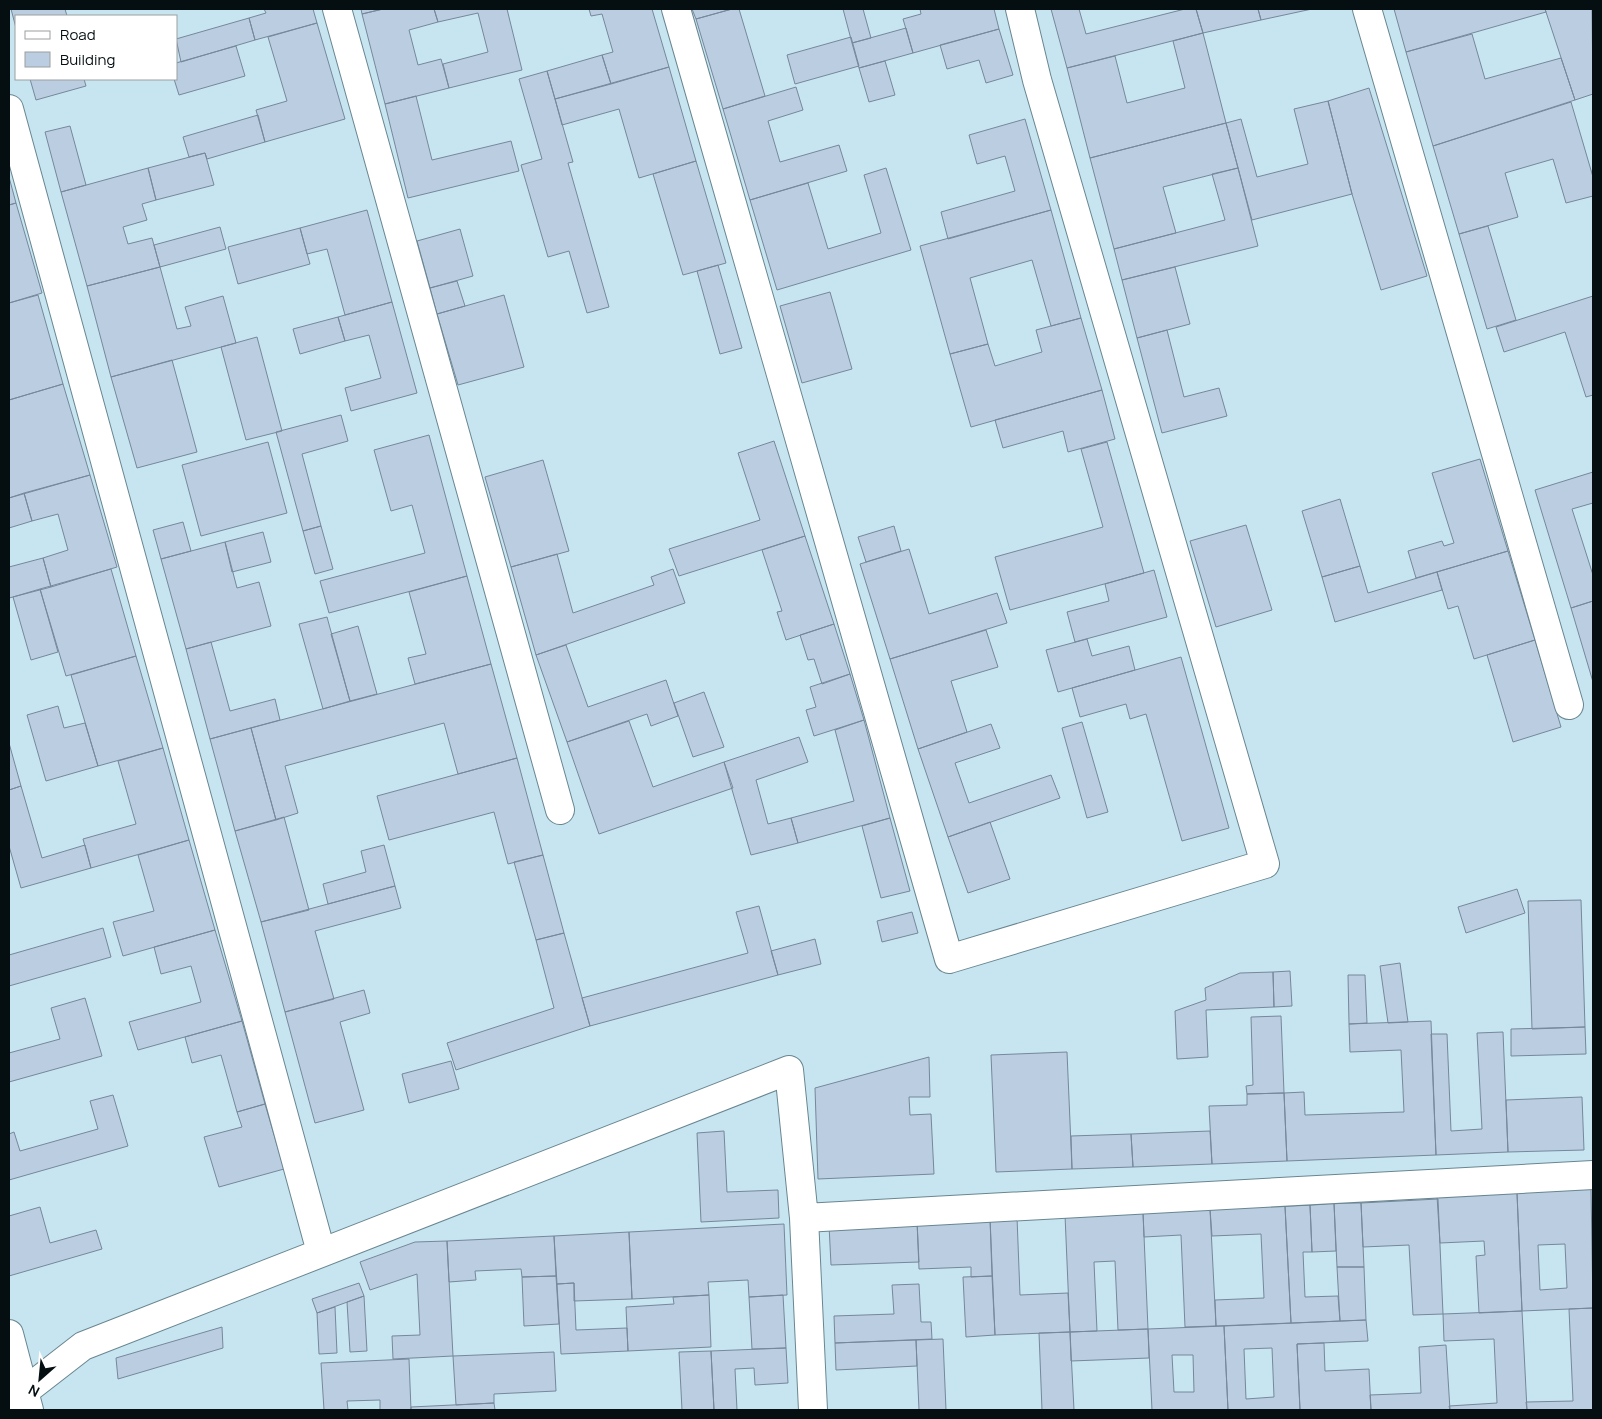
<svg xmlns="http://www.w3.org/2000/svg" width="1602" height="1419" font-family="Manrope,sans-serif">
  <style>
    .building { fill: #bacde1; stroke: #76889b; fill-rule: evenodd }
    .lines { fill: none; stroke-linecap: round; stroke-linejoin: round }
    .minor-casing { stroke: #698690; stroke-width: 30 }
    .minor { stroke: #fff; stroke-width: 28 }
  </style>
  <rect width="100%" height="100%" fill="#c6e5f0"/>
  <!-- building -->
  <path class="building" d="M11,9H65L67,16H16V28Z
    M264,9H313L317,23L255,40L249,18L266,13Z
    M361,9H383L362,14Z
    M383,9H434L438,22L409,30L418,65L441,59L449,88L385,104L362,14Z
    M434,9H507L522,70L449,88L443,64L488,52L478,13L438,22Z
    M589,9H652L669,67L611,84L602,55L613,52L602,14L591,16Z
    M692,9H732L696,19Z
    M732,9H739L765,96L723,109L696,19Z
    M843,9H863L871,38L852,43Z
    M920,9H994L999,29L913,53L903,19L921,14Z
    M1051,9H1079L1086,34L1185,9H1196L1203,33L1067,68Z
    M1196,9H1258L1261,20L1203,33Z
    M1258,9H1312L1261,20Z
    M1394,9H1545L1546,12L1406,52Z
    M1545,9H1592L1593,94L1575,100Z
    M249,18L255,40L181,62L176,39Z
    M317,23L345,119L265,142L256,110L287,101L268,37Z
    M906,28L913,53L859,68L852,43Z
    M999,29L1013,75L986,83L979,60L947,69L940,45Z
    M1203,33L1226,123L1090,158L1067,68L1115,56L1127,103L1185,88L1173,41Z
    M1472,34L1485,79L1561,58L1575,100L1433,146L1406,52Z
    M851,37L859,66L795,84L787,55Z
    M236,46L245,76L179,95L174,79H176V63Z
    M602,55L611,84L555,99L547,71Z
    M885,61L895,95L869,102L859,68Z
    M669,67L696,161L639,178L619,109L562,125L555,99Z
    M547,71L573,162L568,163L609,307L587,313L569,251L548,257L521,165L542,159L519,79Z
    M30,79H84L86,86L36,100Z
    M796,87L803,110L768,121L780,162L839,145L847,171L750,200L723,109Z
    M1369,88L1427,276L1381,290L1352,194L1328,101Z
    M416,96L432,160L511,141L519,171L408,198L385,104Z
    M1328,101L1352,194L1252,220L1226,123L1241,119L1257,177L1308,164L1294,109Z
    M1571,102L1593,177V196L1566,203L1553,159L1505,173L1518,217L1459,234L1433,146Z
    M258,115L265,142L207,159L205,153L189,157L183,137Z
    M1025,119L1051,210L948,239L941,212L1015,191L1005,156L977,164L969,135Z
    M1226,123L1238,168L1163,187L1176,233L1114,249L1090,158Z
    M70,126L86,185L61,192L45,132Z
    M205,153L214,185L156,200L148,168Z
    M696,161L726,263L683,275L653,174Z
    M148,168L156,200L142,204L147,220L123,227L128,244L152,238L160,267L87,286L61,192Z
    M886,168L911,250L777,290L750,200L808,183L828,249L881,233L864,175Z
    M1238,168L1258,246L1122,280L1114,249L1225,220L1212,174Z
    M9,177L16,203L9,205Z
    M16,203L42,293L9,303V205Z
    M367,210L392,302L345,315L327,249L307,254L300,228Z
    M1051,210L1081,318L1051,326L1032,260L970,278L988,344L950,354L920,246Z
    M1488,226L1516,320L1487,329L1459,234Z
    M220,227L226,249L160,267L154,245Z
    M300,228L310,264L238,284L228,247Z
    M460,229L473,276L430,288L417,241Z
    M718,265L742,348L720,354L697,271Z
    M160,267L177,329L191,326L185,307L223,296L236,343L111,377L87,286Z
    M1175,267L1190,324L1137,338L1122,280Z
    M457,281L465,306L437,314L430,288Z
    M830,292L852,369L802,383L780,306Z
    M38,295L63,384L9,400V303Z
    M504,295L524,367L458,385L437,314Z
    M1593,296V395L1586,397L1565,332L1504,352L1496,327Z
    M392,302L417,393L351,411L345,388L381,378L369,335L345,341L338,317Z
    M338,317L345,341L300,354L293,329Z
    M1081,318L1102,390L971,427L950,354L988,344L995,366L1042,352L1036,330Z
    M1167,330L1184,397L1219,388L1227,416L1162,433L1137,338Z
    M257,337L282,431L246,440L221,347Z
    M172,360L197,452L137,468L111,377Z
    M63,384L90,475L9,498V400Z
    M1102,390L1115,439L1068,452L1063,431L1003,448L995,420Z
    M341,415L348,441L302,454L321,526L303,531L276,432Z
    M429,435L467,576L329,613L320,581L425,553L412,505L391,511L374,450Z
    M774,441L805,536L679,576L669,549L760,520L738,453Z
    M268,442L287,513L201,536L182,465Z
    M1107,442L1144,573L1010,610L995,557L1103,527L1081,449Z
    M1480,459L1508,551L1416,578L1408,551L1442,541L1444,546L1454,543L1432,473Z
    M543,460L569,551L511,567L485,477Z
    M1593,472V503L1572,509L1593,575V601L1571,608L1535,490Z
    M90,475L117,567L51,587L43,558L68,550L58,514L32,521L24,493Z
    M24,493L32,521L9,528V498Z
    M1340,499L1360,566L1322,577L1302,511Z
    M183,522L191,551L161,559L153,530Z
    M1246,525L1272,610L1216,627L1190,541Z
    M321,526L333,569L315,574L303,531Z
    M894,526L901,551L866,562L858,537Z
    M263,532L271,562L232,572L225,542Z
    M805,536L834,624L786,640L777,612L782,611L762,550Z
    M225,542L237,588L259,582L271,626L186,649L161,559Z
    M909,549L929,614L997,593L1007,623L890,659L860,564Z
    M1508,551L1535,640L1474,659L1458,606L1448,609L1437,572Z
    M557,554L573,613L654,585L651,577L673,569L685,603L536,655L511,567Z
    M43,558L51,587L9,598V567Z
    M1360,566L1368,593L1437,572L1442,590L1335,622L1322,577Z
    M111,569L136,656L66,676L40,589Z
    M1154,570L1167,617L1075,642L1067,612L1109,601L1105,584Z
    M467,576L491,664L415,684L408,658L426,654L409,592Z
    M40,589L58,652L31,660L13,597Z
    M1593,601V682L1571,608Z
    M327,617L350,701L323,709L299,624Z
    M834,624L850,674L822,684L814,659L808,660L800,635Z
    M358,626L377,694L350,701L331,634Z
    M986,630L998,667L951,681L967,732L918,749L890,659Z
    M1087,639L1092,656L1129,646L1135,670L1058,692L1046,650Z
    M1535,640L1561,727L1513,742L1487,655Z
    M211,642L230,711L275,699L280,720L210,739L186,649Z
    M566,645L588,707L666,680L678,716L651,726L647,714L567,742L536,655Z
    M136,656L163,748L98,766L71,675Z
    M1181,657L1229,828L1182,841L1146,714L1130,719L1126,704L1080,717L1072,688Z
    M491,664L517,758L458,774L444,723L285,766L298,813L276,820L251,728Z
    M850,674L864,720L814,736L806,710L816,707L810,687Z
    M704,692L724,747L693,757L674,703Z
    M58,706L64,728L85,723L98,766L46,781L27,715Z
    M864,720L890,818L798,843L791,818L854,801L835,730Z
    M629,721L653,787L724,762L733,788L599,834L567,742Z
    M1082,722L1108,812L1087,818L1062,728Z
    M991,724L1000,748L955,763L969,803L1051,775L1060,798L948,837L918,749Z
    M251,728L276,820L235,831L210,739Z
    M799,737L808,762L756,780L768,824L791,818L798,843L751,855L724,762Z
    M9,743L21,786L9,790Z
    M163,748L189,840L91,868L83,839L136,824L118,761Z
    M517,758L543,855L508,864L494,812L389,840L377,796Z
    M21,786L42,858L85,845L91,868L21,888L9,846V790Z
    M284,817L309,910L261,922L235,831Z
    M890,818L910,891L881,898L862,826Z
    M990,822L1010,879L968,893L948,837Z
    M189,840L215,930L123,956L113,922L154,911L138,855Z
    M384,845L395,886L328,904L323,884L366,872L361,851Z
    M543,855L564,933L536,940L514,862Z
    M395,886L401,908L315,931L334,999L285,1012L261,922Z
    M1517,889L1525,913L1466,933L1458,907Z
    M1581,900L1585,1027L1532,1029L1528,901Z
    M759,906L778,975L590,1026L582,998L748,953L736,912Z
    M912,912L918,933L882,942L877,921Z
    M103,928L111,957L9,986V955Z
    M215,930L242,1021L138,1050L129,1022L201,1002L191,966L161,974L154,947Z
    M564,933L590,1026L456,1070L447,1043L554,1008L536,940Z
    M815,939L821,964L778,975L771,951Z
    M1400,963L1408,1022L1388,1023L1380,966Z
    M1290,971L1292,1006L1274,1007L1273,972Z
    M1273,972L1274,1007L1206,1010L1208,1057L1177,1059L1175,1011L1206,1000L1205,988L1240,973Z
    M1348,975H1365L1367,1023L1349,1024Z
    M364,990L370,1013L340,1022L364,1110L315,1123L285,1012Z
    M85,998L102,1056L9,1082V1053L60,1039L51,1008Z
    M1281,1016L1284,1093L1247,1094L1246,1086L1253,1085L1251,1017Z
    M242,1021L265,1104L237,1112L221,1055L192,1063L185,1037Z
    M1431,1021L1436,1155L1287,1161L1284,1093L1304,1092L1305,1115L1404,1112L1401,1050L1350,1052L1349,1024Z
    M1585,1027L1586,1054L1511,1056V1029Z
    M1503,1032L1508,1152L1436,1155L1431,1034H1447L1451,1131L1482,1129L1477,1033Z
    M1067,1052L1072,1169L996,1172L991,1055Z
    M929,1057L930,1097H909L910,1115L931,1114L934,1174L818,1179L815,1088Z
    M451,1061L459,1089L409,1103L402,1074Z
    M1284,1093L1287,1161L1212,1164L1209,1106L1247,1105V1094Z
    M113,1095L128,1146L9,1180V1134L14,1132L20,1151L98,1129L90,1101Z
    M1582,1097L1584,1150L1508,1152L1506,1100Z
    M265,1104L284,1169L219,1187L204,1137L242,1127L237,1112Z
    M724,1131L727,1192L778,1190L779,1218L701,1222L697,1133Z
    M1210,1131L1212,1164L1133,1167L1131,1134Z
    M1131,1134L1133,1167L1072,1169L1071,1136Z
    M1591,1189L1593,1308L1522,1311L1517,1193ZM1565,1244L1567,1288L1540,1290L1538,1245Z
    M1517,1193L1522,1311L1479,1313L1476,1256L1485,1255L1484,1241L1440,1243L1437,1196Z
    M1438,1199L1443,1314L1413,1315L1409,1245L1363,1247L1361,1203Z
    M1334,1203L1336,1251L1312,1252L1310,1205Z
    M1334,1203H1361L1364,1267H1337Z
    M1310,1205L1312,1252H1303L1305,1297L1338,1296L1340,1321L1291,1323L1285,1206Z
    M1285,1206L1291,1323L1216,1326L1215,1300L1264,1298L1261,1234L1212,1236L1210,1209Z
    M40,1207L50,1243L96,1230L102,1249L9,1276V1216Z
    M1210,1209L1216,1326L1185,1327L1181,1235L1144,1237L1143,1212Z
    M1143,1212L1148,1329L1118,1330L1115,1261L1094,1262L1097,1331L1070,1332L1065,1215Z
    M1017,1217L1020,1295L1068,1293L1070,1332L995,1335L990,1218Z
    M990,1218L992,1276L971,1277V1267L919,1269L917,1221Z
    M917,1221L919,1262L831,1265L829,1225Z
    M784,1224L787,1295L749,1297L748,1280L708,1282L709,1295L632,1299L629,1232Z
    M629,1232L632,1299L574,1301V1283L557,1284L554,1236Z
    M554,1236L556,1276L522,1277L521,1269L475,1271L476,1280L449,1282L447,1241Z
    M447,1241L453,1356L393,1359L392,1336L420,1335L417,1274L370,1290L360,1262L415,1242Z
    M1337,1267H1364L1366,1320L1340,1321Z
    M556,1276L559,1324L524,1326L522,1277Z
    M992,1276L995,1335L966,1337L963,1277Z
    M359,1283L364,1296L317,1313L312,1299Z
    M574,1283L576,1330L627,1328L628,1351L561,1354L557,1284Z
    M919,1284L921,1322H931L932,1339L835,1343L834,1316L894,1314L892,1285Z
    M709,1295L711,1347L628,1351L626,1307L674,1304L673,1297Z
    M783,1295L786,1348L752,1349L749,1297Z
    M364,1296L367,1351L350,1352L347,1302Z
    M335,1307L337,1353L319,1354L317,1313Z
    M1593,1308V1410H1527L1526,1402L1573,1401L1569,1309Z
    M1522,1311L1527,1410H1450L1449,1406L1497,1403L1494,1339L1444,1341L1443,1314Z
    M1366,1320L1368,1341L1297,1344L1300,1410H1228L1224,1326ZM1272,1348L1274,1397L1246,1399L1244,1349Z
    M1224,1326L1228,1410H1152L1148,1329ZM1172,1355H1193L1194,1392H1174Z
    M222,1327L223,1348L118,1379L116,1358Z
    M1148,1329L1149,1358L1071,1361L1070,1332Z
    M1070,1332L1074,1410H1042L1039,1333Z
    M943,1339L946,1410H919L916,1340Z
    M916,1340L917,1366L836,1370L835,1343Z
    M1324,1343L1325,1371L1369,1369L1371,1410H1300L1297,1344Z
    M1446,1345L1450,1410H1371L1370,1395L1421,1393L1419,1347Z
    M786,1348L788,1383L755,1385L754,1368L735,1369L737,1410H714L711,1351Z
    M711,1351L714,1410H682L679,1352Z
    M554,1352L556,1391L494,1394V1403L456,1405L453,1356Z
    M409,1359L411,1410H380V1400L347,1401L348,1410H324L321,1363Z
    M494,1403L495,1410H411V1407Z"/>
  <g class="lines">
    <defs>
      <path id="minor" d="M337,9L560,810
        M676,9L949,959L1265,864L1037,80L1020,9
        M1367,9L1569,705
        M9,109L321,1252
        M804,1218L813,1410
        M9,1334L29,1410
        M9,1396L25,1391L83,1346L789,1070L804,1218L1593,1175"/>
    </defs>
    <!-- minor casing -->
    <use href="#minor" class="minor-casing"/>
    <!-- minor -->
    <use href="#minor" class="minor"/>
  </g>
  <!-- border -->
  <rect width="1602" height="1419" fill="none" stroke="#050f12" stroke-width="20"/>
  <!-- legend -->
  <rect x="15" y="15" width="162" height="65" fill="#ffffff" stroke="#9b9fa0"/>
  <rect x="25" y="31" width="25" height="8" fill="#ffffff" stroke="#9b9fa0"/>
  <text x="60" y="40" font-size="15" fill="#050f12">Road</text>
  <rect x="25" y="52" width="25" height="15" fill="#bacde1" stroke="#9b9fa0"/>
  <text x="60" y="65" font-size="15" fill="#050f12">Building</text>
  <!-- north arrow -->
  <g transform="translate(40 1379) rotate(207)" stroke="#ffffff" stroke-width="4" paint-order="stroke">
  <path d="M0-4L9 19L0 12L-9 19Z" fill="#050f12"/>
  <text y="-8" font-size="14" font-weight="bold" text-anchor="middle" fill="#050f12">N</text>
  </g>
</svg>
